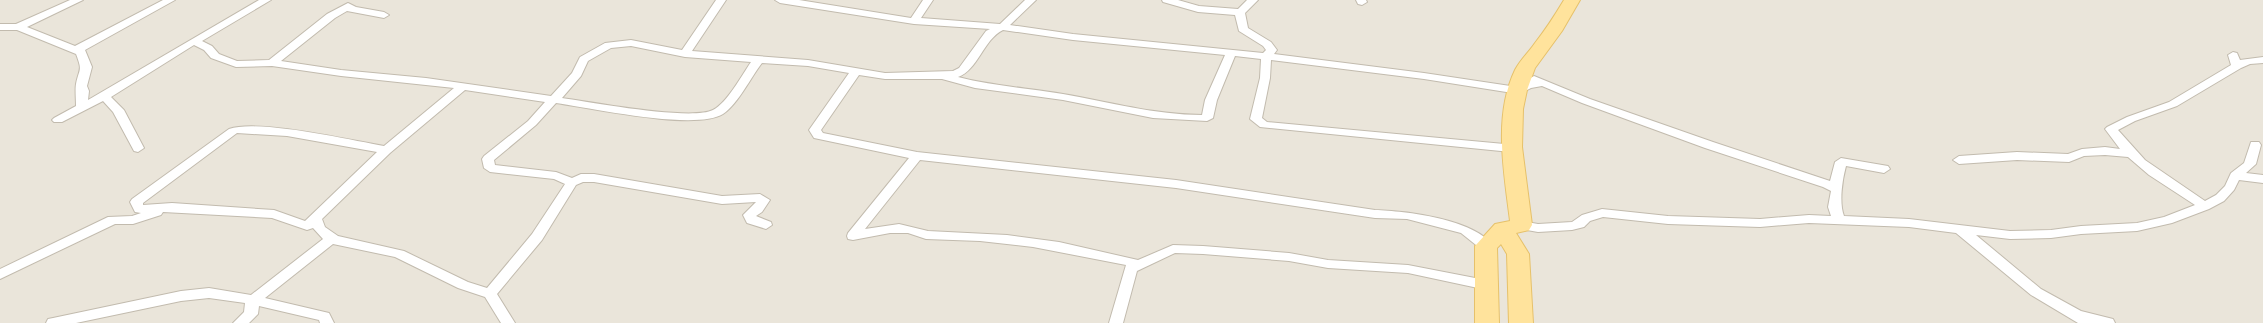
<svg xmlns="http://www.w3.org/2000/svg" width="2263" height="323" font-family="'Sofia Sans Condensed',sans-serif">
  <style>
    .residential { fill: #eae5da }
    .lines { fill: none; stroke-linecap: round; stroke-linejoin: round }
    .minor-casing { stroke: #c2bbae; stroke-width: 2 }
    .primary-casing { stroke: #e6c16a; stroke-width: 2 }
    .minor { fill: #fff; fill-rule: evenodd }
    .primary { fill: #ffe39c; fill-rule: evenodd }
  </style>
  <rect width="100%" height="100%" fill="#f6f3ec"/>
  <!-- residential -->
  <path class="residential" d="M0,0H2263V323H0Z"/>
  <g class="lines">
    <defs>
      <path id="minor" d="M70,0H83L27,27L75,46L163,0H175L85,50L92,67L87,86L89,91L88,100L259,0H271L202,41L212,46L219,54L237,61L269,60L327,14L348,3L356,7L384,12L389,15L384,18L347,11L335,18L281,61L341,70L426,78L551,96L572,73L580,57L605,43L631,40L682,50L716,0H726L692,51L808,60L885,73L953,71L959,68L986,31L990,29L914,24L780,3L775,0H799L911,18L923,0H933L921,18L1000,24L1025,0H1036L1010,25L1073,34L1263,53L1266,50L1263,46L1239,31L1235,15L1198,12L1163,2L1162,0H1178L1199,6L1238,9L1247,0H1258L1245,13L1248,28L1271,42L1277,50L1274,54L1424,73L1517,87L1530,81L1529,79L1534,76L1590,99L1713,142L1830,181L1835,162L1841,158L1888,166L1890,169L1884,173L1846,166C1842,181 1839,203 1844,216L1909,219L2010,231L2051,230L2081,226L2137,223L2164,217L2195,205L2149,175L2128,157L2105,155L2084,156L2069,162L2017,160L1959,164L1953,160L1959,156L2017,152L2068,154L2082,149L2105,147L2120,149L2105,129L2107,127L2127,117L2169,102L2231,65L2228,55L2233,52L2237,53L2240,60L2263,57V63L2250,64L2241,68L2177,106L2135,121L2118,130L2145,160L2205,201L2216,195L2225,186L2231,173L2244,163L2251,142H2259L2261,145L2256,164L2246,173L2263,175V183L2239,180L2234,190L2224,201L2209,209L2172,223L2137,231L2081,234L2051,238L2010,239L1976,235L2041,289L2081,311L2113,319L2115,323H2078L2031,295L1956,233L1909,227L1809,223L1760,227L1668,224L1603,217L1590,221L1584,227L1572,230L1538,232L1516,228L1515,225L1516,222L1521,221L1538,224L1572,222L1582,215L1602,209L1668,216L1760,219L1809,215L1831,216L1828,207L1831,191L1823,187L1705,148L1582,103L1542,86L1531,88L1519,94L1424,79L1271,60L1270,78L1262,118L1267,122L1515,145L1517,148L1511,152L1260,127L1250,119L1260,78L1261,59L1235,56L1217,100L1213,118L1207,121L1153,118L1063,100L975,88L942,79H885L859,75L821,130L823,133L917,152L1176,180L1375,210C1405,211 1475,219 1493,246L1486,250L1481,249L1461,233L1407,219L1375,218L1176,188L920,160L865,229L899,224L928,231L1007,235L1059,242L1138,260L1173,245L1203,246L1289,253L1328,260L1408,265L1475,278C1480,272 1482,270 1490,272L1492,275L1483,286L1478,288L1408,273L1328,268L1289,261L1203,254L1175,253L1137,271L1123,323H1109L1126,265L1033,247L980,241L926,239L908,233H890L853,240L848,239L847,236L848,233L909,158L814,138L809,130L849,73L808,66L762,63C751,77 738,104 723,114C696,131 590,108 556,103L536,125L494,160L495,165L556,172L572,178L581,174H594L722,196L760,194L770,200L762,212L756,216L771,222L772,225L766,229L747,223L743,215L756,202L722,204L594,182H583L576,185L542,240L497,294L515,323H501L485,297L458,288L395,257L333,244L265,298L329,313L334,323H320L319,320L259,306L258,314L249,323H233L244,312L245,303L209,298L181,301L76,323H46L48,319L53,318L181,291L209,288L251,295L323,239L313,228L307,230L272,218L163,212L161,215L133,224H115L0,279V269L108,217L132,216L141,213L135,212L130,202L132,199L229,129C259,119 349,140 384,146L454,88L341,76L272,66L236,67L211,58L204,50L194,45L111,97L124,110L144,148L138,152L134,151L113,112L103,101L62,122H54L52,120L54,118L76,106C76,99 75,89 76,84C79,68 83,72 76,54L17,30H0V24H16ZM1003,30L1073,40L1225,55L1205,100L1202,115C1155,115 1110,102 1063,94C1028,88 992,86 958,77C978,70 983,40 1003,30ZM631,46L685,57L751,62C742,75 727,103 713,110C691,121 590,102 562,98L581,76L588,61L611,48ZM465,90L545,102L528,121L484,156L482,159L484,168L490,172L554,179L565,184L532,234L487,288L468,282L404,251L338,236L325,227L322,219L390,153ZM237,133L287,136L377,152L305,221L274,210L172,203L143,205V203Z
        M1356,0H1366L1367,2L1362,5L1358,4Z"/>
      <path id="primary" d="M1564,0H1580L1562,31L1535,68L1527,90L1523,109L1522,147L1532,225L1529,230L1516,233L1529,254L1533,323H1509L1507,254L1501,244L1497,248L1499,323H1475V246L1495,224L1510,221C1504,172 1493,116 1515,70C1520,60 1529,52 1535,43C1546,29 1555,15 1564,0Z"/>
    </defs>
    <!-- minor casing -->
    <use href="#minor" class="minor-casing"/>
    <!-- primary casing -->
    <use href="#primary" class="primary-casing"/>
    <!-- minor -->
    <use href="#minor" class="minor"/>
    <!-- primary -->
    <use href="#primary" class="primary"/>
  </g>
</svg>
